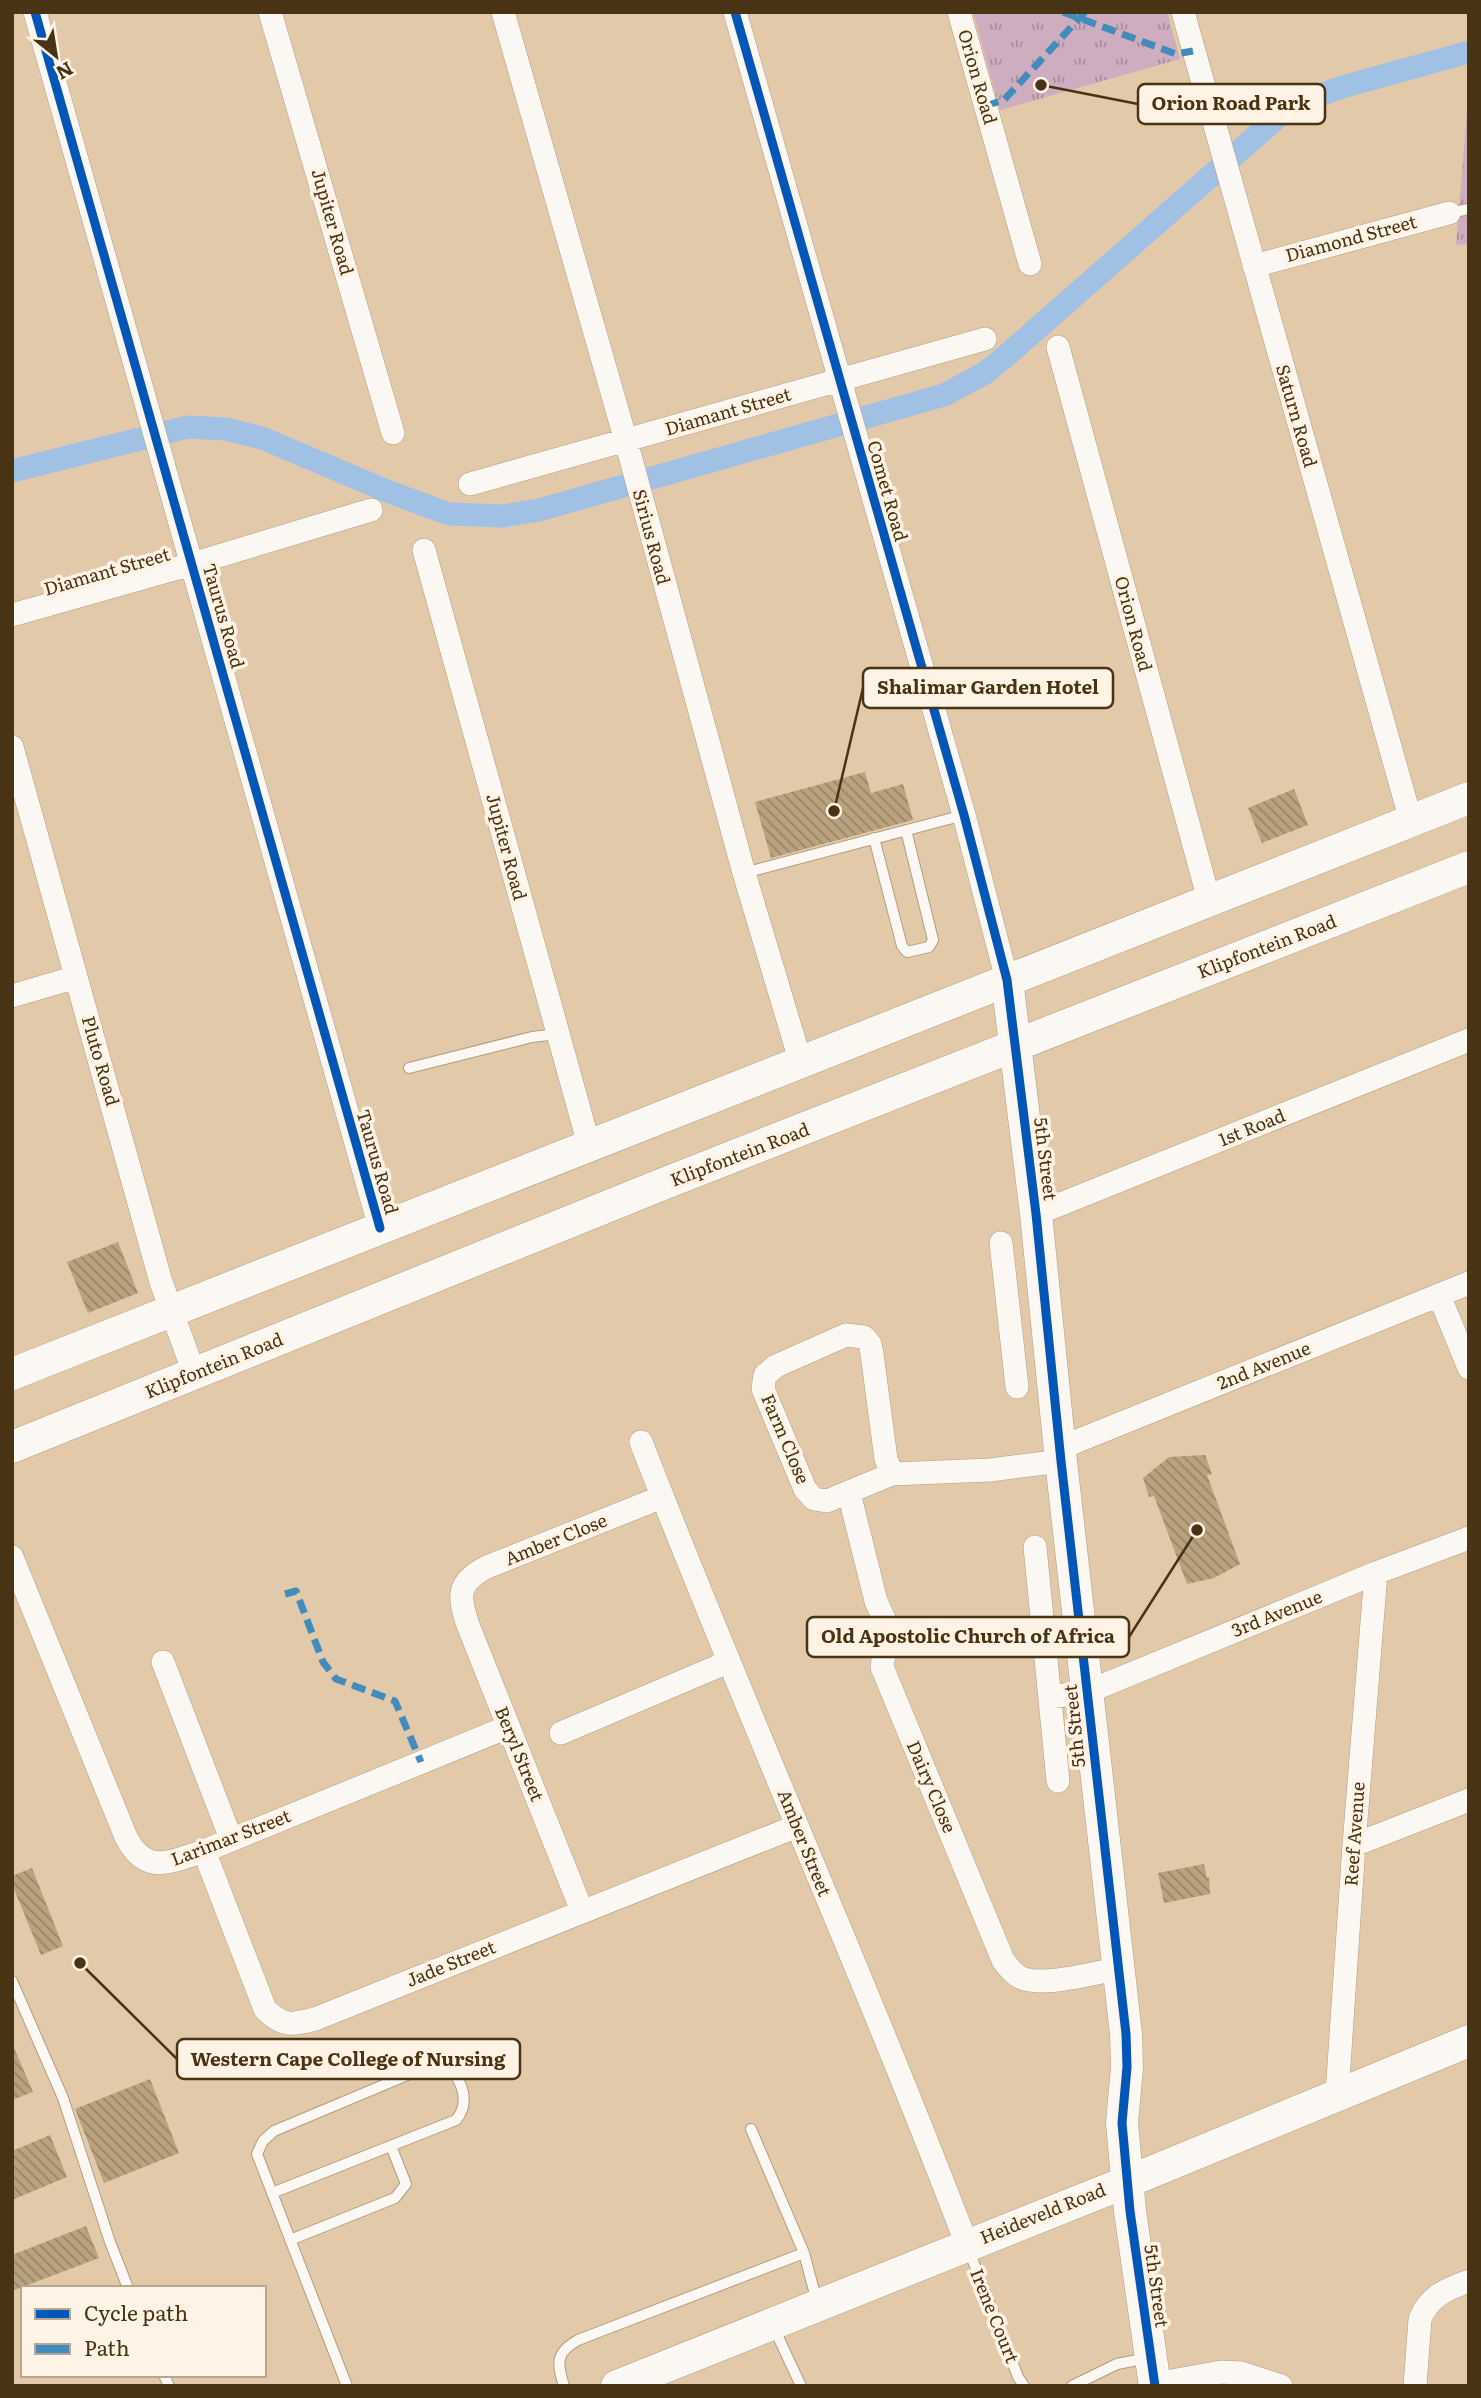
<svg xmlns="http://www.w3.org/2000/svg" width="1481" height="2398" font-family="Literata,serif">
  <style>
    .grass { fill: url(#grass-tufts) }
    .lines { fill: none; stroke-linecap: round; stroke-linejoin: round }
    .canal { stroke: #a0c0e4; stroke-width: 23 }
    .building { fill: url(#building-back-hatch) }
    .lane-casing { stroke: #b19c80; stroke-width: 12 }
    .street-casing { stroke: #b19c80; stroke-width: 24 }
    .secondary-casing { stroke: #b19c80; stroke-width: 33 }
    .lane { stroke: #fbf7f2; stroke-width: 10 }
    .street { stroke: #fbf7f2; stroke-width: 23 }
    .secondary { stroke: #fbf7f2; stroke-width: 32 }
    .quiet { stroke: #428cbd; stroke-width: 7; stroke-dasharray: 14 7; stroke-linecap: butt }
    .cycleway-casing { stroke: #fff3e5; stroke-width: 13 }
    .cycleway { stroke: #0057b8; stroke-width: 9 }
    .labels { text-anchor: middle; stroke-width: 7; stroke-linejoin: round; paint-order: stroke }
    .street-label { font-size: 18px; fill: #493315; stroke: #fff3e5 }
    .leader { fill: none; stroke: #493315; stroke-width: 2.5 }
    .callout-dot { fill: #493315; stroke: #fff3e5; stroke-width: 2.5 }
    .callout { fill: #fff3e5; stroke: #493315; stroke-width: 2.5 }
    .callout-label { font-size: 19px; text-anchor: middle; font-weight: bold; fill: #493315 }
  </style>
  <defs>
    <pattern id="grass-tufts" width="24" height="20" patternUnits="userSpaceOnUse" patternTransform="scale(1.75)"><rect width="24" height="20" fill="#cdadbf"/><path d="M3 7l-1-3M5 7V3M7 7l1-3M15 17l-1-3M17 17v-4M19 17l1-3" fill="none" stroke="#a88d9a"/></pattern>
    <pattern id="building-back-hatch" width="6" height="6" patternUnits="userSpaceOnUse" patternTransform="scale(1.75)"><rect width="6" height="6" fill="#baa27f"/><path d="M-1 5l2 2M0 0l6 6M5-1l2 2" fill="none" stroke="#998567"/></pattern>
  </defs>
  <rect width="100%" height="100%" fill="#e2c9aa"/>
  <!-- grass -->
  <path class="grass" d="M973,12H1167L1180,59L1000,110Z
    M1469,88V249L1466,244L1456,245Z"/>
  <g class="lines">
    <!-- canal -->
    <path class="canal" d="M12,471L188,427L226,429L262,438L387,491L449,514L503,516L539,510L944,395L985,373L1007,355L1278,117L1307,100L1342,87L1469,52"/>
  </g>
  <!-- building -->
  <path class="building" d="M865,772L871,793L903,784L913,820L771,858L755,802Z
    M1294,789L1308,825L1262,843L1248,808Z
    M118,1242L138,1293L88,1313L67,1262Z
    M1205,1455L1212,1474L1207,1475L1240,1564L1214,1578L1187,1584L1154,1496L1149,1497L1143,1478L1169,1457Z
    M1204,1864L1207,1878L1209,1877L1210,1894L1164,1903L1158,1873Z
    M32,1868L63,1946L41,1955L12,1884V1876Z
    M12,2043L33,2092L12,2100Z
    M150,2079L179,2153L104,2183L75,2109Z
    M50,2135L67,2177L12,2200V2151Z
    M86,2226L99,2258L12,2291V2255Z"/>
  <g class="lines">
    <defs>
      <path id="lane" d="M1449,213L1469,209
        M874,838L902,946L907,952L929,947L933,940L906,830
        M744,873L964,815
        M409,1068L532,1037L558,1034
        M12,1981L63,2098L110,2242L128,2288
        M751,2129L804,2253L817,2302
        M272,2193L456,2120C471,2102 462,2080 447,2065L435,2064L417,2071L274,2131L263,2141L257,2154L347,2386
        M290,2240L395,2198L406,2184L391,2146
        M968,2248L1018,2377L1024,2386
        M773,2326L801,2386
        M164,2375L169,2386
        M564,2386C557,2363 555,2353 578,2340L804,2253
        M1072,2386L1117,2364L1148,2358"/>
      <path id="street" d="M35,12L380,1228
        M270,12L393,433
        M503,12L626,441L744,873L800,1060
        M735,12L964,815L1007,980
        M959,12L1030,264
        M1183,12L1411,821
        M1254,266L1449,213
        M1058,347L1209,900
        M470,484L985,339
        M424,550L589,1145
        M12,615L192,564L371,510
        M12,747L161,1282L194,1373
        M12,996L76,977
        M1036,1214L1469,1040
        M1001,1243L1017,1387
        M1439,1295L1469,1368
        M641,1442C745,1711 864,1975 967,2245
        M1060,1448L1469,1283
        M892,1474L886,1459L872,1354L870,1344L864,1337L846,1335L776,1366L765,1375L763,1389L805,1489L814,1499L827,1501L892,1474L990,1470L1061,1461
        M849,1493L876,1601L888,1628L882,1667L1003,1960C1009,1968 1015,1976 1024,1979C1049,1986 1092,1973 1118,1969
        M1035,1547L1058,1781
        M12,1557L126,1837C146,1876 170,1862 204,1851L508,1727
        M163,1662L231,1839
        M1050,1697L1087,1692L1376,1573L1469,1538
        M561,1733L728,1662
        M1354,1845L1469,1800
        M204,1851L265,2009C283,2027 292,2025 315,2019L797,1826
        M582,1911L468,1625C458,1596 457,1582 487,1567L662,1497
        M1337,2094L1354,1845L1376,1573
        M1155,2384L1221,2372L1241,2373L1281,2386
        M1415,2386L1420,2319C1429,2296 1447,2289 1469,2281"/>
      <path id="secondary" d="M1007,980L1036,1214L1061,1461L1126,2034L1127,2067L1122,2123L1130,2211L1155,2386
        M12,1374L1469,798
        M12,1447L663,1184L1469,867
        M617,2386L1149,2173L1469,2041"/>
    </defs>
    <!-- lane casing -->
    <use href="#lane" class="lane-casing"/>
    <!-- street casing -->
    <use href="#street" class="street-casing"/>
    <!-- secondary casing -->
    <use href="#secondary" class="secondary-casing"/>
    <!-- lane -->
    <use href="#lane" class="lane"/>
    <!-- street -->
    <use href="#street" class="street"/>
    <!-- secondary -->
    <use href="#secondary" class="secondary"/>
    <!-- quiet -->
    <path class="quiet" d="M1063,12L1176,54L1193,51
      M985,106L1004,100L1085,12
      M285,1594L296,1591L323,1662L336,1679L395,1701L421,1762"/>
    <defs>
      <path id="cycleway" d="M35,12L380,1228
        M735,12L964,815L1007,980L1036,1214L1061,1461L1126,2034L1127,2067L1122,2123L1130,2211L1155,2386"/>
    </defs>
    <!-- cycleway casing -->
    <use href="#cycleway" class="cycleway-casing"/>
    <!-- cycleway -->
    <use href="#cycleway" class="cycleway"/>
  </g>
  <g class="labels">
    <!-- street labels -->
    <g class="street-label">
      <text transform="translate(977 77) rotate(74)" y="6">Orion Road</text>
      <text transform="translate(332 222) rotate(74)" y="6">Jupiter Road</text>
      <text transform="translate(1351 239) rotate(-15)" y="6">Diamond Street</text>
      <text transform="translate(728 412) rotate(-16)" y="6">Diamant Street</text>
      <text transform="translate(1296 416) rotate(74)" y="6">Saturn Road</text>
      <text transform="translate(887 491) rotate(74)" y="6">Comet Road</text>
      <text transform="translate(651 537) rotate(75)" y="6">Sirius Road</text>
      <text transform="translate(107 572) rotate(-16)" y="6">Diamant Street</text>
      <text transform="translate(223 616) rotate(74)" y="6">Taurus Road</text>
      <text transform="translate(1133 624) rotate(75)" y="6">Orion Road</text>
      <text transform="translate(506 847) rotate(75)" y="6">Jupiter Road</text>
      <text transform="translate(1267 947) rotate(-21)" y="6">Klipfontein Road</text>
      <text transform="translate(100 1061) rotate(74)" y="6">Pluto Road</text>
      <text transform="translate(1252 1128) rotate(-22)" y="6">1st Road</text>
      <text transform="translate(740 1155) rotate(-21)" y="6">Klipfontein Road</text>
      <text transform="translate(1045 1159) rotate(83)" y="6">5th Street</text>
      <text transform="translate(377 1162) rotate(74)" y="6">Taurus Road</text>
      <text transform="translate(214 1366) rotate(-22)" y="6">Klipfontein Road</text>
      <text transform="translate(1264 1366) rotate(-22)" y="6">2nd Avenue</text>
      <text transform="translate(785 1439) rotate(67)" y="6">Farm Close</text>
      <text transform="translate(556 1540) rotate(-22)" y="6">Amber Close</text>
      <text transform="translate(1277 1614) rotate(-22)" y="6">3rd Avenue</text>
      <text transform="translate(1075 1726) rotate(-96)" y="6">5th Street</text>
      <text transform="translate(519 1754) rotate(68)" y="6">Beryl Street</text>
      <text transform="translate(931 1787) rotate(67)" y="6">Dairy Close</text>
      <text transform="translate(1355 1834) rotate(-86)" y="6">Reef Avenue</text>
      <text transform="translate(231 1838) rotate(-21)" y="6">Larimar Street</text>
      <text transform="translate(804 1843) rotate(68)" y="6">Amber Street</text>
      <text transform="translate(451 1964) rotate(-22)" y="6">Jade Street</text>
      <text transform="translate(1043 2214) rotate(-22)" y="6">Heideveld Road</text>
      <text transform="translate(1156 2286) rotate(82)" y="6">5th Street</text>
      <text transform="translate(994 2316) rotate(68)" y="6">Irene Court</text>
    </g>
  </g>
  <!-- callouts -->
  <path class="leader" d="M1041 85L1138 104M834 811L863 688M1197 1530L1129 1637M80 1963L177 2059"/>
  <g class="callout-dot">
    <circle cx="1041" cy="85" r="7"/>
    <circle cx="834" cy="811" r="7"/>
    <circle cx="1197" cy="1530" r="7"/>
    <circle cx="80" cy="1963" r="7"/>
  </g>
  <g class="callout">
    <rect x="1138" y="84" width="187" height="40" rx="7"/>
    <rect x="863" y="668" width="250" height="40" rx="7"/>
    <rect x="807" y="1617" width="322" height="40" rx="7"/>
    <rect x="177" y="2039" width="343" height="40" rx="7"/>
  </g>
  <g class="callout-label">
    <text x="1231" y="110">Orion Road Park</text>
    <text x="988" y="694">Shalimar Garden Hotel</text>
    <text x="968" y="1643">Old Apostolic Church of Africa</text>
    <text x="348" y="2066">Western Cape College of Nursing</text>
  </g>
  <!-- border -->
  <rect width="1481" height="2398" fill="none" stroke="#493315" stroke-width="28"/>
  <!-- legend -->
  <rect x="21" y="2286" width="245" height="91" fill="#fff3e5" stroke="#b6a692" stroke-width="2"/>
  <rect x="35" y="2309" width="35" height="10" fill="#0057b8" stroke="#b6a692" stroke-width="2"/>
  <text x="84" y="2321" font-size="21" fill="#493315">Cycle path</text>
  <rect x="35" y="2344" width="35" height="10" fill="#428cbd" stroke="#b6a692" stroke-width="2"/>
  <text x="84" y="2356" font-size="21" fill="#493315">Path</text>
  <!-- north arrow -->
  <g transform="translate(56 56) rotate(150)" stroke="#fff3e5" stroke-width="5" paint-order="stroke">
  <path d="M0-5L12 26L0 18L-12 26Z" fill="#493315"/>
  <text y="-10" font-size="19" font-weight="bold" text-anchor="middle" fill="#493315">N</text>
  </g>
</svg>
